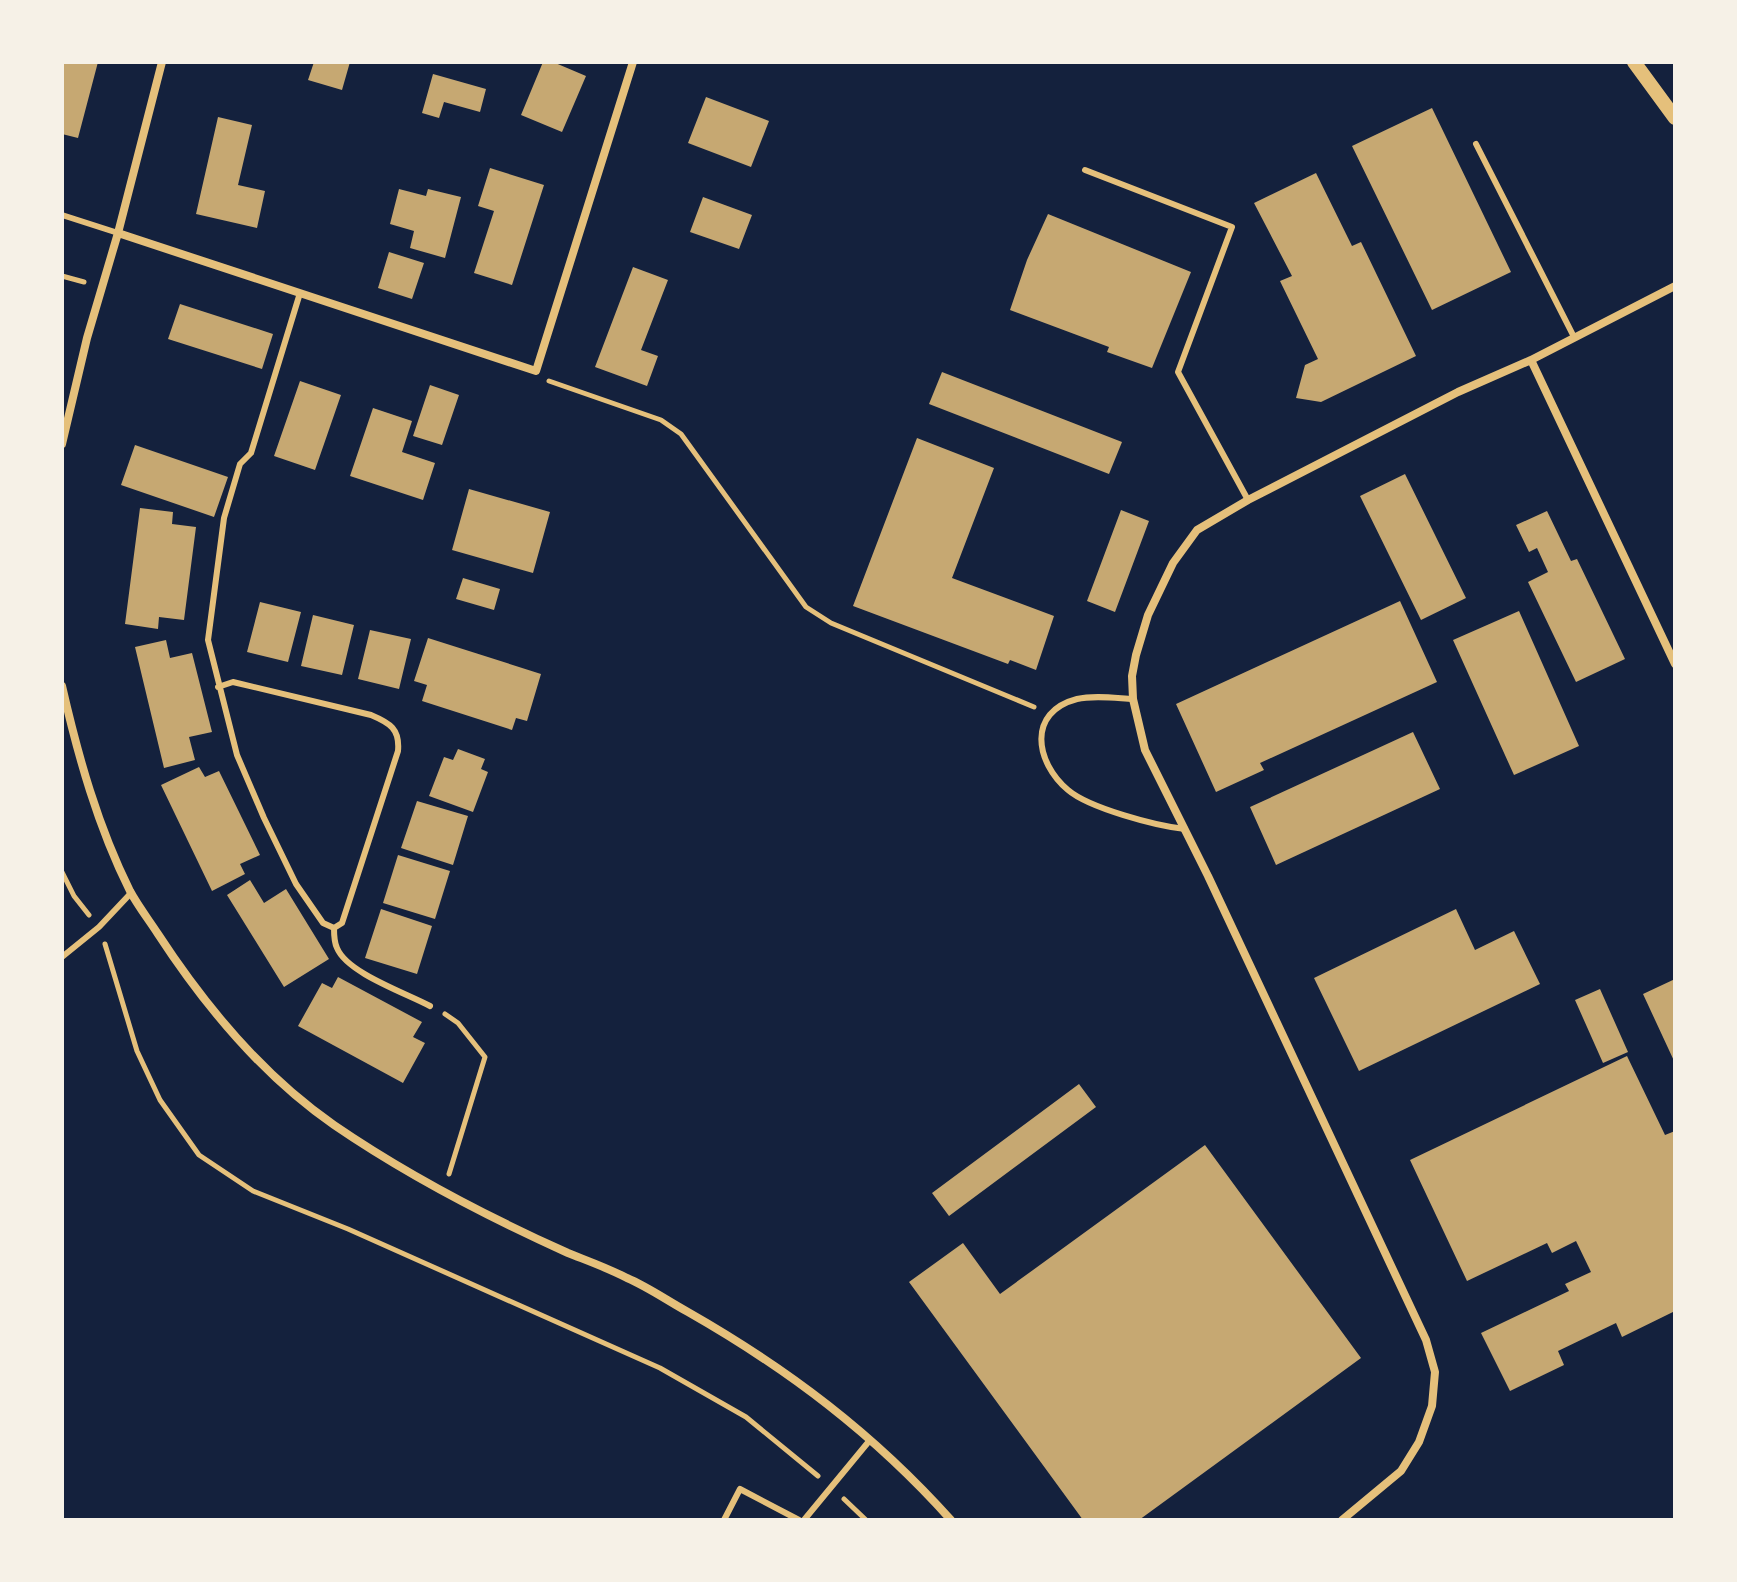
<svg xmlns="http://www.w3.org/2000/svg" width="1737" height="1582" font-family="'Times New Roman',serif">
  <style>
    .building { fill: #c6a872 }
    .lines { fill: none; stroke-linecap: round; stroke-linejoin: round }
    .path { stroke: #e5c07b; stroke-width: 5 }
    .service { stroke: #e5c07b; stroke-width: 6 }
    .minor { stroke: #e5c07b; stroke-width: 8 }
    .tertiary { stroke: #e5c07b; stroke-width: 14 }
  </style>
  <rect width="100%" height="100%" fill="#14213d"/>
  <!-- building -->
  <path class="building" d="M62,62H98L78,138L62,134Z
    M314,62H350L342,90L308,80Z
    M543,62H553L586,76L562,132L521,115Z
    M433,74L486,89L480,112L444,102L439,118L422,113Z
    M706,97L769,121L751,167L688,143Z
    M1432,108L1511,272L1432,310L1352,146Z
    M218,117L252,125L238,185L265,191L257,228L196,214Z
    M490,168L544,185L512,285L474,273L494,211L478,206Z
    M1316,173L1352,246L1361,242L1416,356L1321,402L1296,398L1305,365L1318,359L1280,281L1292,276L1254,203Z
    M399,189L426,196L428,189L461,197L445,258L410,248L414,231L390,224Z
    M703,197L752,215L739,249L690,232Z
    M1048,214L1191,272L1152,368L1107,352L1109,347L1010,310L1027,260Z
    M389,252L424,263L412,299L378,288Z
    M633,267L668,280L641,350L658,356L647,386L595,367Z
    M180,304L273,334L262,369L168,339Z
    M942,372L1122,442L1109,474L929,404Z
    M300,381L341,395L315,470L274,456Z
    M430,385L459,395L442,445L413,436Z
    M373,408L412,421L402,452L435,463L423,500L350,476Z
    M917,438L994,468L952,578L1054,616L1036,670L1010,660L1008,664L853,606Z
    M135,445L228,477L214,517L121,485Z
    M1405,474L1466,598L1421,620L1360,496Z
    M469,489L550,512L533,573L452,550Z
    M140,508L173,512L172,524L196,527L184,620L159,617L158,629L125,624Z
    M1121,510L1149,521L1115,612L1087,601Z
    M1547,511L1571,561L1577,559L1625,659L1576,682L1528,582L1548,572L1537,548L1529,552L1516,525Z
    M463,578L500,589L494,610L456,599Z
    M1400,601L1437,682L1260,763L1264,770L1216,792L1176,704Z
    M260,602L301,612L288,662L247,652Z
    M1519,611L1579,746L1514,775L1453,640Z
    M313,615L354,625L342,675L301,666Z
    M370,630L411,639L399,689L358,679Z
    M428,638L541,674L527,721L516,718L512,730L422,701L427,685L414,681Z
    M166,640L170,658L192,653L212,732L189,737L195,760L164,768L135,647Z
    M1413,732L1440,789L1276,865L1250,807Z
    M458,749L485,759L481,769L488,772L473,812L429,796L444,757L453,760Z
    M199,767L205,777L219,771L260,855L240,864L245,874L212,891L161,785Z
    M417,801L468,816L453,865L401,848Z
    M398,855L450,871L435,919L383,903Z
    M250,880L264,903L286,889L329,959L284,987L227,895Z
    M381,909L432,926L417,974L365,958Z
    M1456,909L1475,950L1514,931L1540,984L1359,1071L1314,978Z
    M338,977L422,1022L413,1037L425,1043L403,1083L298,1026L322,983L332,988Z
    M1675,979V1063L1643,994Z
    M1600,989L1628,1052L1603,1063L1575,1000Z
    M1627,1056L1665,1135L1675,1131V1311L1622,1337L1616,1323L1558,1351L1564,1365L1510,1391L1481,1333L1569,1291L1565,1284L1591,1272L1576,1241L1552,1253L1547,1243L1467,1281L1410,1160Z
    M1079,1084L1096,1107L949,1216L932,1193Z
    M1205,1145L1361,1358L1139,1520H1083L909,1282L963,1243L1000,1294Z"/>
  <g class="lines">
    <!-- path -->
    <path class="path" d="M62,276L84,282
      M549,381L661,420L681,434L806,607L831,623L1034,707
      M62,872L74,896L89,915
      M105,944L137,1051L160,1100L199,1155L253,1191L348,1229L660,1368L746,1417L818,1476
      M445,1014L458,1023L485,1057L449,1174
      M844,1499L866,1520"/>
    <!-- service -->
    <path class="service" d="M1476,144L1574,337
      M1085,170L1232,227L1178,372L1248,500
      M62,215L118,233
      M218,687L233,682L371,715C390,723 400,729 398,751L342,923L334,928L323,923L296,884L264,818L237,755L208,640L224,518L240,464L251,453L300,293
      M1133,699C1115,698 1094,695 1077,699C1027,712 1035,762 1068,790C1089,808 1156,826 1185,829
      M334,928C334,935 334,942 337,948C347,973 406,993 430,1006
      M62,957L99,927L131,893
      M724,1520L740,1489L799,1520
      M804,1520L870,1440"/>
    <!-- minor -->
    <path class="minor" d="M118,233L536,371L633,62
      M1531,360L1675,664
      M62,444L87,338L118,233L162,62
      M62,686C78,756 98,827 130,891C138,906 149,920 158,934C205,1006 263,1076 334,1125C407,1175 488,1217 568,1253C588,1261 608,1268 627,1278C648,1287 668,1301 688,1312C788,1369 874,1434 951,1520
      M1342,1520L1401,1471L1419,1442L1432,1406L1435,1372L1426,1340L1208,876L1145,750L1133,699L1132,676L1136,655L1148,615L1173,563L1197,530L1248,500L1458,392L1531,360L1675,286"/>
    <!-- tertiary -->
    <path class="tertiary" d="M1634,62L1675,118"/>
  </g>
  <!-- border -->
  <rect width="1737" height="1582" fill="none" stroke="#f6f1e7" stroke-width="128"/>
</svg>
